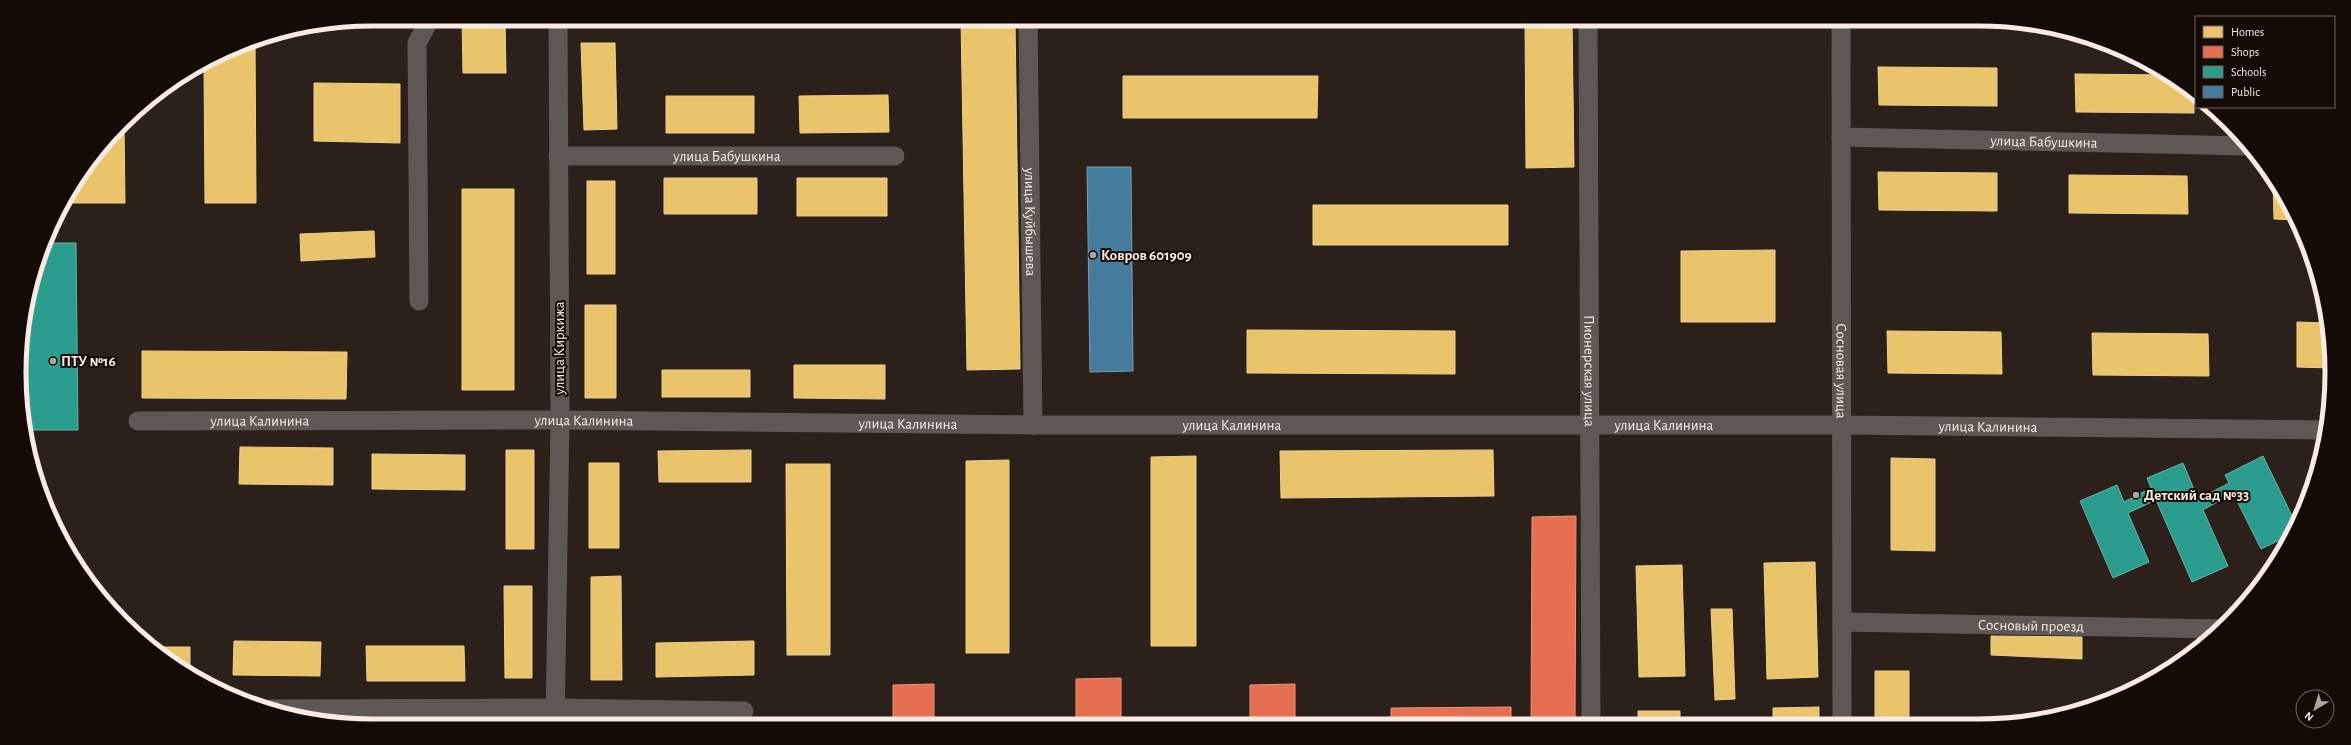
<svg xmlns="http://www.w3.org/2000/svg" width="2351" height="745" font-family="'Alegreya Sans',sans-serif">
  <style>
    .homes { fill: #e9c46a; stroke: #eecf8e }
    .shops { fill: #e76f51; stroke: #ed947c }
    .schools { fill: #2a9d8f; stroke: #68b4a8 }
    .public { fill: #457b9d; stroke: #7b9cb2 }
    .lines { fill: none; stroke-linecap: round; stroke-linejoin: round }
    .minor { stroke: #5f5753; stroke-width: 19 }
    .poi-dot { fill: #b2a39c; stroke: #150b06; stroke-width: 1.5 }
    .labels { text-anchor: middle; stroke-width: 4; stroke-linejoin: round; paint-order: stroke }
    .street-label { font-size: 15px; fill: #faeae2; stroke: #150b06 }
    .poi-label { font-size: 15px; font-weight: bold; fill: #faeae2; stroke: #150b06; text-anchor: start }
    .rim { fill: none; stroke: #faeae2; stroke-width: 5 }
  </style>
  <rect width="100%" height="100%" fill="#2c201a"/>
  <!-- homes -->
  <path class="homes" d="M462,19H505L506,73H463Z
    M961,19H1015L1020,369L967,370Z
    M1525,19H1572L1574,167L1526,168Z
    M255,40L256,203H205L204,66L237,46Z
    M581,43H615L617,129L584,130Z
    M1878,67L1997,68V106L1879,105Z
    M2075,74L2168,75L2194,94V113L2076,112Z
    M1123,76H1318L1317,118H1123Z
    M314,83L400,84V143L314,141Z
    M888,95L889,132L800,133L799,96Z
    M666,96H754V133H666Z
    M124,123L125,203H71V191L92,157Z
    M1878,172L1997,173V211L1879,210Z
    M2069,175L2187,176L2188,214L2069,213Z
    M664,178H757V214H664Z
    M797,178H887V216H797Z
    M587,181H615V274H587Z
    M2273,182H2276L2296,220L2274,219Z
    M462,189H514V390H462Z
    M1313,205H1508V245H1313Z
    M374,231L375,257L301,261L300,234Z
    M1775,250V322H1681V251Z
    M585,305H616V398H585Z
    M2297,322L2327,323L2332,368L2297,367Z
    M1247,330L1455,331V374L1247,373Z
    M1887,331L2001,332L2002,374L1888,373Z
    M2092,333L2208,334L2209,376L2093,375Z
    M142,351L347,352L346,399L142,398Z
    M794,365H885V399L794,398Z
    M662,370H750V397H662Z
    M240,447L333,448V485L239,484Z
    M506,450H534V549H506Z
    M751,450V482H659L658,451Z
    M1493,450L1494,496L1281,498L1280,451Z
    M372,454L465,455V490L372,489Z
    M1196,456V646H1151V457Z
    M1891,458L1935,459V551L1891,550Z
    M1009,460V653H966V461Z
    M589,463H619V548H589Z
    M786,464H830V655H787Z
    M1815,562L1818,677L1767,679L1764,563Z
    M1682,565L1685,676L1639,677L1636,566Z
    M621,576L622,680H591V577Z
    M504,586H532V678H505Z
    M1711,609H1732L1735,699L1715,700Z
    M1991,636L2082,637V659L1991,655Z
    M234,641L321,642L320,676L233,675Z
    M754,641V675L656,677V643Z
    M366,646H464L465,681H367Z
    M153,647H190V674L176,666Z
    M1875,671H1909V719H1875Z
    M1819,707V723H1773V708Z
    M1638,711H1680V724H1638Z"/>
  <!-- shops -->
  <path class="shops" d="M1576,516L1575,724H1531L1532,517Z
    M1121,678V725H1076V679Z
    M934,684V725H893V685Z
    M1295,684V724H1250V685Z
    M1511,707V724H1391V708Z"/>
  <!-- schools -->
  <path class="schools" d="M47,243H76L78,430H25L20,395L22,327Z
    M2263,456L2295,522L2290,535L2261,549L2233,493L2203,510L2228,566L2192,582L2156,500L2128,513L2149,562L2113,578L2080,501L2117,485L2124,502L2151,488L2147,478L2183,463L2198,499L2229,483L2225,475Z"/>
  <!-- public -->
  <path class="public" d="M1087,167H1131L1133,371L1090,372Z"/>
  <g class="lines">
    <!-- minor -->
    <g class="minor">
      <path id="s1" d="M1028,19L1033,425"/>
      <path id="s2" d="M1588,19L1591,724"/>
      <path id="s3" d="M1841,19L1842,723"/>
      <path id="s4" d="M1841,137L2248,146"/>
      <path id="s5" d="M558,156H895"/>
      <path d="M419,301L417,43L430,19"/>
      <path id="s6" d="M138,421L560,420L1033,425H1842L2326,430"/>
      <path id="s7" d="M1842,622L2220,629"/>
      <path d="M271,709L556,708L744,711"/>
      <path d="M555,726L560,420L558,19"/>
    </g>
  </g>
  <!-- markers -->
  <g class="poi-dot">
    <circle cx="1093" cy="255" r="4"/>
    <circle cx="53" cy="361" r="4"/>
    <circle cx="2136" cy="495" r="4"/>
  </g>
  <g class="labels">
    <!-- street labels -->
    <g class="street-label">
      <text dy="5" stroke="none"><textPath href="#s4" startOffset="203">улица Бабушкина</textPath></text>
      <text dy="5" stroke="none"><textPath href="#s5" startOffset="169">улица Бабушкина</textPath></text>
      <text dy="5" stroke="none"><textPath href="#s1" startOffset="203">улица Куйбышева</textPath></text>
      <text transform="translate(559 348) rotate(-90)" y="5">улица Киркижа</text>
      <text dy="5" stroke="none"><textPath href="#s2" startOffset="352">Пионерская улица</textPath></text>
      <text dy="5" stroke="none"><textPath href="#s3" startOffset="352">Сосновая улица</textPath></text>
      <text dy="5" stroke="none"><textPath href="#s6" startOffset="122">улица Калинина</textPath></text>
      <text dy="5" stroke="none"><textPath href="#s6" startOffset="446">улица Калинина</textPath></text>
      <text dy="5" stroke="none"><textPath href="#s6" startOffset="770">улица Калинина</textPath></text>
      <text dy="5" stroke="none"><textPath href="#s6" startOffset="1094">улица Калинина</textPath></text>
      <text dy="5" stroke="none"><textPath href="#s6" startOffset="1526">улица Калинина</textPath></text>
      <text dy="5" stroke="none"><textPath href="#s6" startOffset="1850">улица Калинина</textPath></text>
      <text dy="5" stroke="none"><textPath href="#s7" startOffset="189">Сосновый проезд</textPath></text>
    </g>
    <!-- poi labels -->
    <g class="poi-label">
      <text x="1101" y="260">Ковров 601909</text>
      <text x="61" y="366">ПТУ №16</text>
      <text x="2144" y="500">Детский сад №33</text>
    </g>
  </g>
  <!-- crop -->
  <path d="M0 0H2351V745H0ZM372 26H1979A346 346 0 0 1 2325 372V373A346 346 0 0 1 1979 719H372A346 346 0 0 1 26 373V372A346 346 0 0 1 372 26Z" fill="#150b06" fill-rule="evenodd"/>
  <path class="rim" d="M372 26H1979A346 346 0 0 1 2325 372V373A346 346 0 0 1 1979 719H372A346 346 0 0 1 26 373V372A346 346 0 0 1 372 26Z"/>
  <!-- legend -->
  <rect x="2195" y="16" width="140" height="92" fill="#150b06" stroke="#71645e"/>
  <rect x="2203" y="26" width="20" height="12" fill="#e9c46a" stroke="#71645e"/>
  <text x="2231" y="36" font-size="12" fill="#faeae2">Homes</text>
  <rect x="2203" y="46" width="20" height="12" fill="#e76f51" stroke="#71645e"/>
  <text x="2231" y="56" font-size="12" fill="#faeae2">Shops</text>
  <rect x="2203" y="66" width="20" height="12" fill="#2a9d8f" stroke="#71645e"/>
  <text x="2231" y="76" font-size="12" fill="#faeae2">Schools</text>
  <rect x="2203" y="86" width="20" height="12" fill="#457b9d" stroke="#71645e"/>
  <text x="2231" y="96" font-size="12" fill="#faeae2">Public</text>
  <!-- north arrow -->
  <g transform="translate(2315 709) rotate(218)"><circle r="19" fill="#150b06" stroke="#71645e"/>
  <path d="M0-3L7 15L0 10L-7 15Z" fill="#b2a39c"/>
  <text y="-6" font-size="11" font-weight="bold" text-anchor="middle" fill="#faeae2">N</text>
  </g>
</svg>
